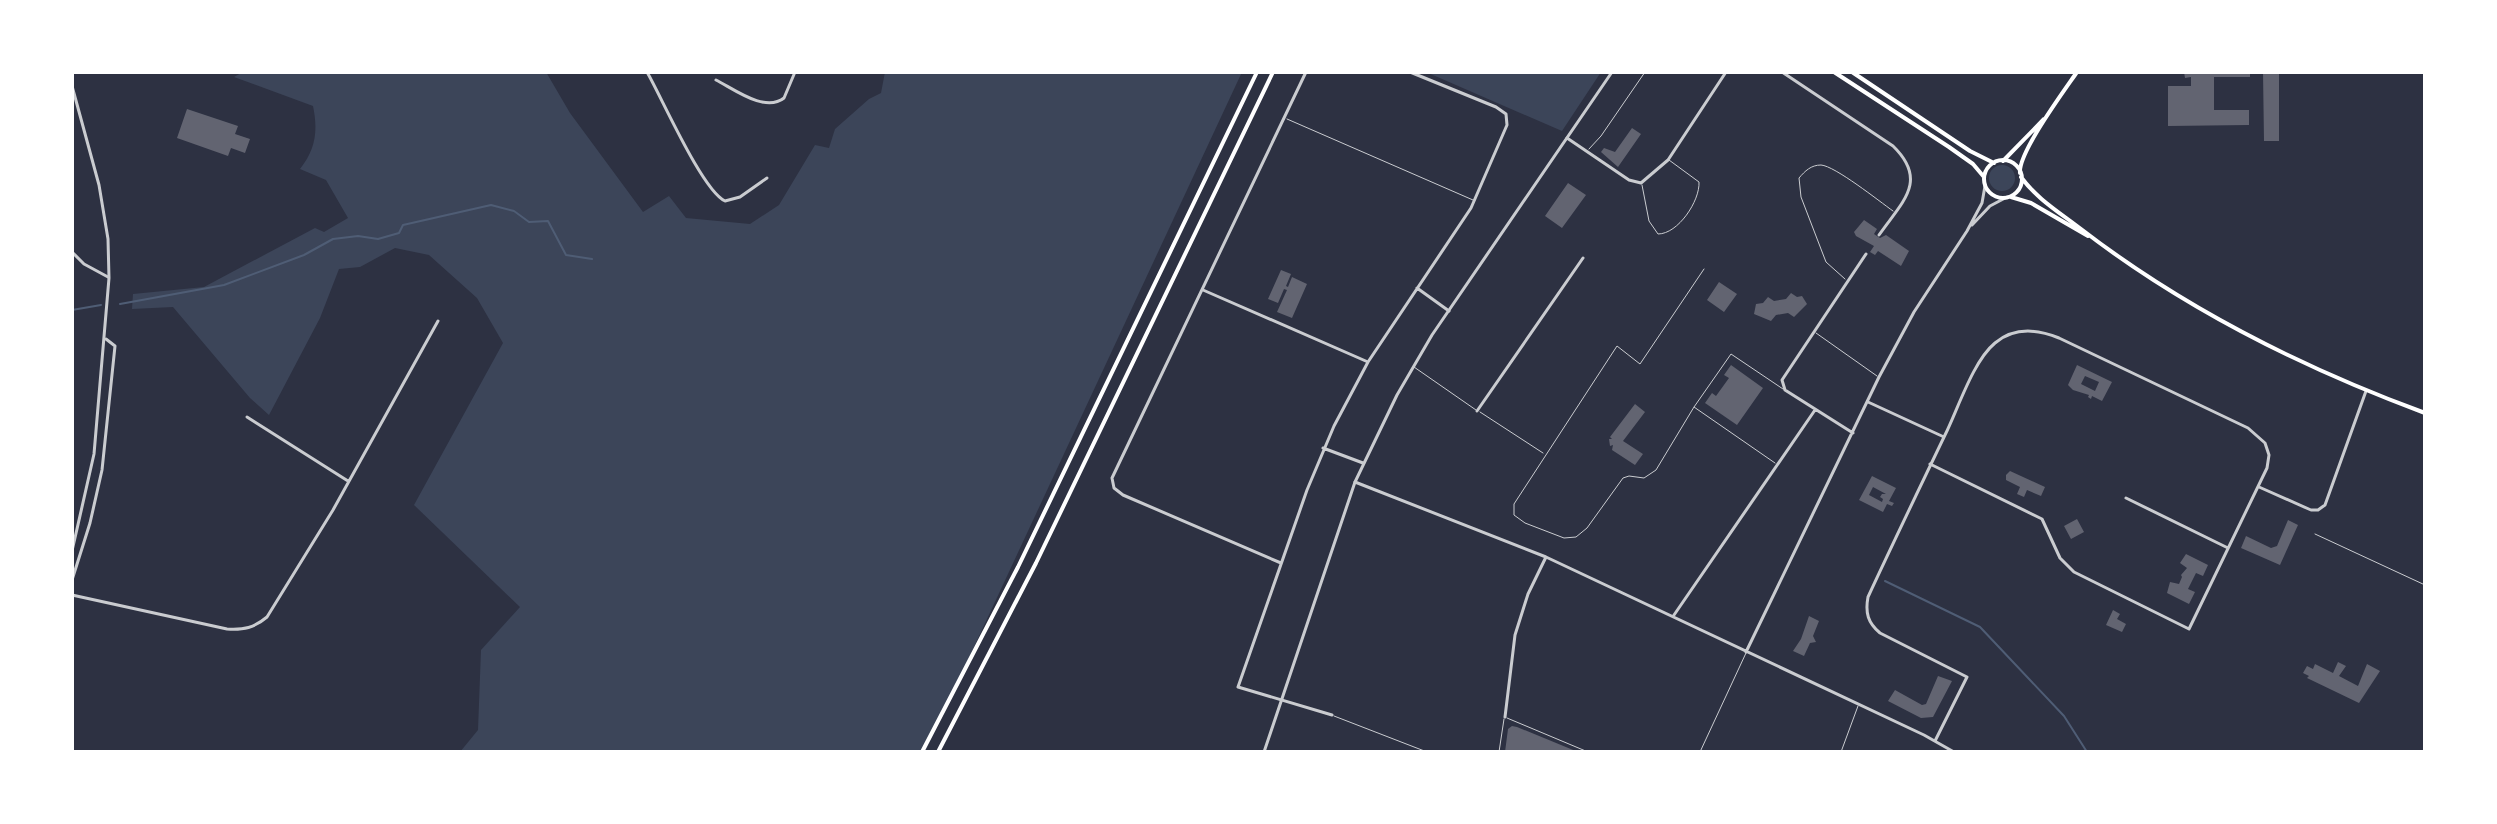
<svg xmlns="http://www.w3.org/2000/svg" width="2497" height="824" font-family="'Fira Sans',sans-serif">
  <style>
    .green { fill: #3c4559 }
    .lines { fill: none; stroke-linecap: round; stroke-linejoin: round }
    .stream { stroke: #4f5d75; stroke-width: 2 }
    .building { fill: #626471; fill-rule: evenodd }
    .service { stroke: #caccd0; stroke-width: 1 }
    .minor { stroke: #caccd0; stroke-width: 3 }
    .tertiary { stroke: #caccd0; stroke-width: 3 }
    .secondary { stroke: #fff; stroke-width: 4 }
  </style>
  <rect width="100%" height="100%" fill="#2d3142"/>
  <!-- green -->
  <path class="green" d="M243,72H546L570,113L643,212L669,196L686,218L750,224L779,205L815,145L829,148L835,129L869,99L881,93L885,72H1242L925,752H460L478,730L481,650L520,607L414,505L503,343L477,298L429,255L395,248L360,267L339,269L320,318L269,415L250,398L173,307L132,309L133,294L204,287L315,228L324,232L348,218L326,180L300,169C316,149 318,130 313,106L234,77Z
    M1426,72H1601L1562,131Z
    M1989 178a13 13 0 1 1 26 0a13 13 0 1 1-26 0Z"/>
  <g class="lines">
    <!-- stream -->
    <path class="stream" d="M120,304L224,285L304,255L333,239L358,236L378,239L399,233L403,225L491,205L514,211L529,222L548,221L566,255L592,259
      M72,310L101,305
      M1885,581L1980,627L2064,716L2087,752"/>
  </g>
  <!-- building -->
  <path class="building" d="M2184,72H2250V77H2214V110H2249V125L2168,126V86H2191V77L2185,78Z
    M2263,72H2279V141H2264Z
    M187,109L238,126L235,134L250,139L245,153L231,148L228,156L177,138Z
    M1632,128L1641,134L1618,167L1601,152L1604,148L1615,152Z
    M1568,183L1586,195L1562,228L1545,216Z
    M1864,220L1877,229L1874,234L1880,238L1886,235L1909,251L1901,266L1878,251L1875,255L1870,252L1874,246L1856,236L1854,232Z
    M1281,270L1291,274L1286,286L1288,287L1292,277L1307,284L1292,318L1277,312L1287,290L1284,289L1278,303L1268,299Z
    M1719,282L1737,294L1724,312L1707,300Z
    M1791,293L1797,297L1802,296L1807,304L1794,317L1788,313L1776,315L1771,321L1754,314L1756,304L1763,303L1768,297L1774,301L1786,299Z
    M1731,365L1763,388L1737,425L1705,403L1712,393L1716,396L1729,378L1724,375Z
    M2077,365L2112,382L2102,401L2092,396L2091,399L2088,397L2089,395L2073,390L2068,385ZM2085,376L2099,382L2095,391L2081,384Z
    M1635,404L1645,412L1623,441L1643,454L1635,465L1612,450L1613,445L1610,446L1609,439H1612L1610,437Z
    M2010,471L2045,487L2041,496L2027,490L2024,497L2017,494L2020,487L2006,480V475Z
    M1872,476L1896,488L1889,501L1894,503L1892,506L1887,504L1883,512L1859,500ZM1873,487L1886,494H1882L1880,497L1883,499L1882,502L1869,495Z
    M2077,519L2084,532L2071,539L2064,526Z
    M2288,520L2298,525L2280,565L2241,548L2246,536L2271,548L2277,546Z
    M2186,554L2208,565L2203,576L2196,573L2188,589L2195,592L2189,604L2167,593L2170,582L2179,584L2182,577L2181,575L2187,568L2180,563Z
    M2113,610L2120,614L2117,619L2126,624L2122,632L2106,625Z
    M1809,616L1819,621L1813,636L1816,642L1810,643L1804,656L1793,651L1801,639Z
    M2338,662L2346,666L2339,676L2358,686L2367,664L2380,671L2359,703L2307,678L2309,676L2303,673L2307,666L2313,669L2315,664L2333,673Z
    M1938,676L1952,681L1933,717L1921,718L1888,701L1895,690L1922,705L1926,704Z
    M1512,726L1517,727L1578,752H1505L1508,729Z"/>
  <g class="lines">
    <!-- service -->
    <path class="service" d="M1287,119L1473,200
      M1589,149L1601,136L1645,72
      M1642,185L1649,221L1658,234C1678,234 1700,201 1699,182L1669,160
      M1845,279L1826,262L1801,197L1799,178C1805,171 1811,165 1821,165C1835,166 1879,201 1893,211
      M1816,333L1877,376
      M1414,367L1476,410
      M1694,407L1656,470L1644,478L1629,476L1623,478L1587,528L1576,537L1564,538L1525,523L1514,515V504L1617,346L1640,364L1704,269
      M1480,412L1543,453
      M1775,463L1694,407L1731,354L1783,389
      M2315,534L2425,585
      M1334,716L1427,752
      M1507,718L1588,752
      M1499,752L1504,719
      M1700,752L1746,653
      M1841,752L1858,706"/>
    <!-- minor -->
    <path class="minor" d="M647,72C662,98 702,190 725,201L740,197L767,178
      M1782,72L1893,146C1929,181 1902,202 1879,235
      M716,80C734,89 765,113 784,98L795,72
      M1567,138L1629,180L1641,183L1668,160L1726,72
      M1972,225L1990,206L2007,197
      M72,252L84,264L108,277
      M1417,288L1449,311
      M1203,290L1368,362
      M1868,402L1944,437
      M1477,411L1583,258
      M247,417L348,481
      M1853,433L1785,390L1782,380L1866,254
      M1323,448L1363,463
      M1930,464L2042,519L2060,558L2074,572L2189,629L2267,468L2269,455L2265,443L2248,428L2059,338C2037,329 2014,327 1995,343C1973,361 1958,409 1945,435C1919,489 1893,543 1868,597C1865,613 1868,623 1880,633L1967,677L1935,741
      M1355,482L1546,557L1924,735L1954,752
      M2259,487L2311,510H2318L2325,505L2366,391
      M2126,498L2228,548
      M1281,563L1123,495L1114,488L1112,478L1306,72
      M72,580L90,523L102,470L115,346L106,339
      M72,595L227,629C244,630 254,628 267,617L333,510L438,321
      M1674,615L1815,410
      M1746,652L1879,377L1914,312L1967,231L1982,203L1985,186
      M1332,715L1238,687L1307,490L1334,426L1368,362L1471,208L1507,125L1506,114L1496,107L1410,72
      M1505,717L1515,635L1528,594L1546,557"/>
    <!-- tertiary -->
    <path class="tertiary" d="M72,86L99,185L108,239L109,278L94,454L72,551
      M1264,752L1355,482L1397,395L1432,335L1612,72"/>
    <!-- secondary -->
    <path class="secondary" d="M1834,72L1949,147L1973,164L1984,177
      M1852,72L1970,151L1994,163
      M1984 179a19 19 0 1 1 38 0a19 19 0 1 1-38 0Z
      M2003,161L2044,119
      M2020,173C2018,153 2064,91 2077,72
      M2021,177C2037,199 2059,212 2081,229C2185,309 2303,368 2425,413
      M2011,197L2031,203L2088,236
      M922,752L1018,567L1257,72
      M938,752L1036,563L1273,72"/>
  </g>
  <!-- border -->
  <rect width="2497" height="824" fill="none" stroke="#ffffff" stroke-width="148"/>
</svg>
